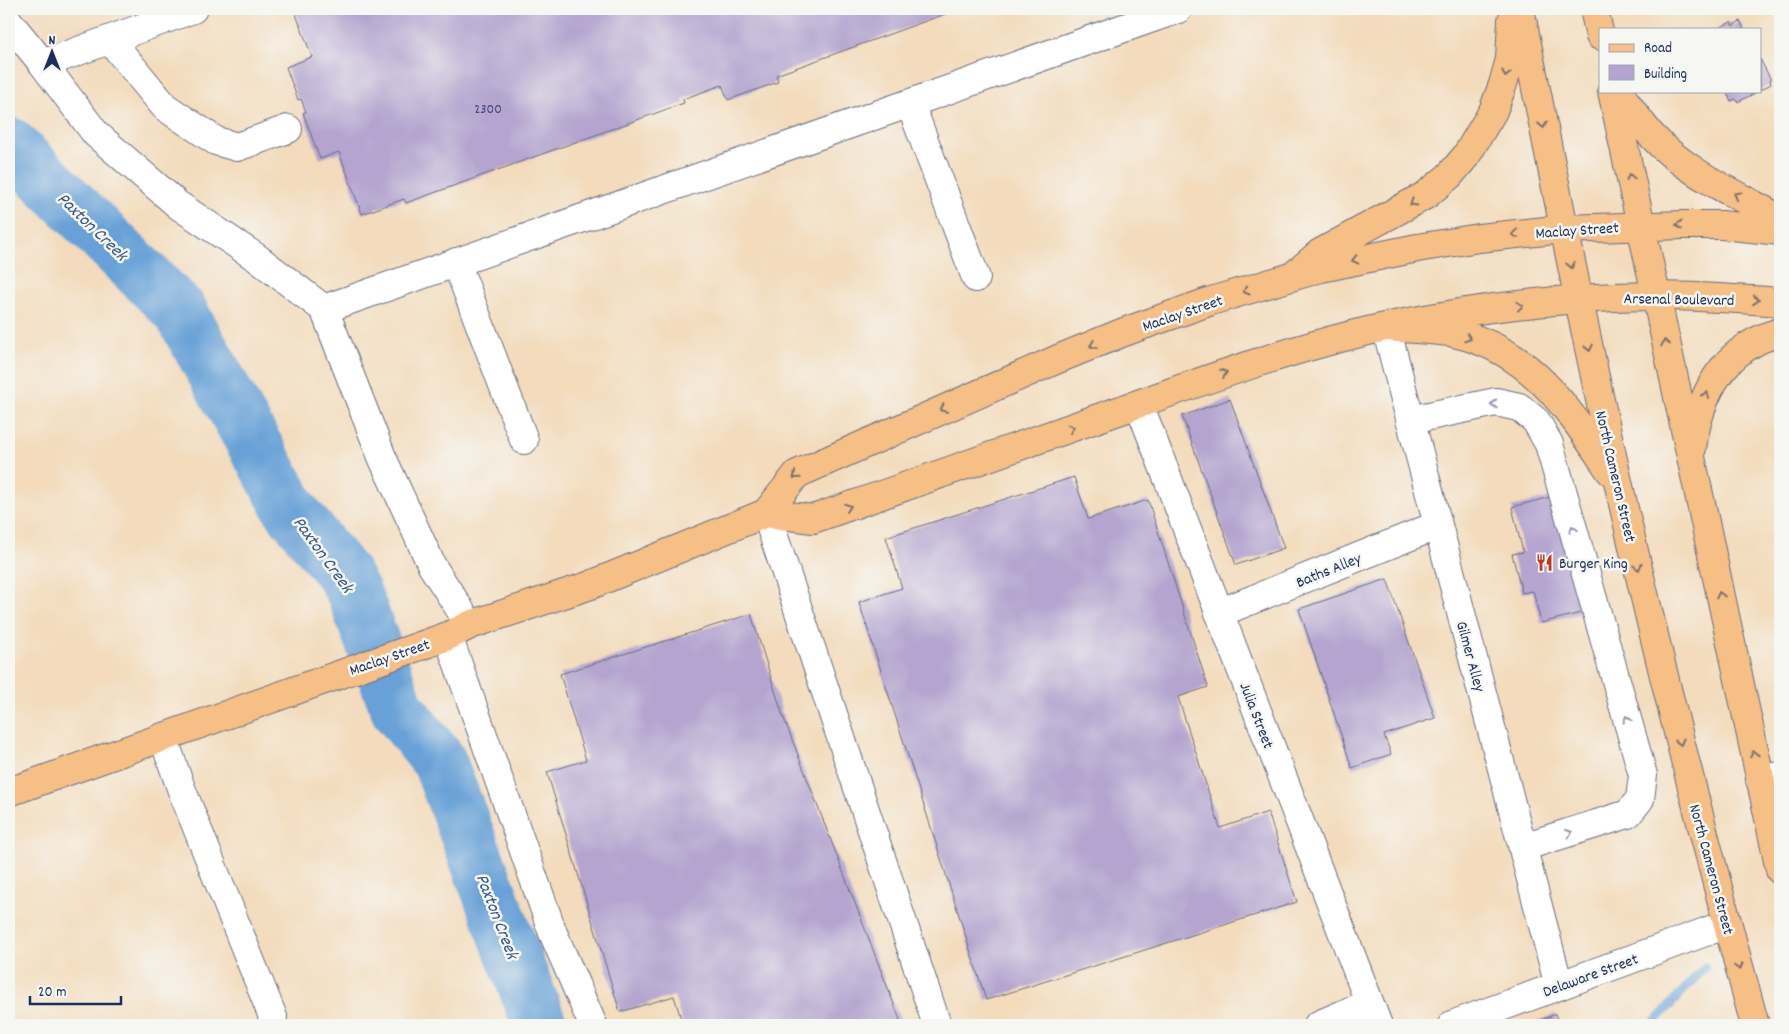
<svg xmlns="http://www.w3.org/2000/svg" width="1789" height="1034" font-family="Dekko,sans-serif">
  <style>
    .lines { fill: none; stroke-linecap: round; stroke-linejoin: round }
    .stream { stroke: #68a1d7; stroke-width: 9 }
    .river { stroke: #68a1d7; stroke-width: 55 }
    .building { fill: #b4a4cf }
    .minor-casing { stroke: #676b7f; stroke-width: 30 }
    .major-casing { stroke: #676b7f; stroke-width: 30 }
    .highway-casing { stroke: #676b7f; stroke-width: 30 }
    .minor { stroke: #fff; stroke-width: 28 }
    .major { stroke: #f5bf86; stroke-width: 28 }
    .highway { stroke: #f5bf86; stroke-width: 28 }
    .oneway { stroke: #7d7070 }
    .oneway2 { stroke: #8d97ae }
    .labels { text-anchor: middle; stroke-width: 5; stroke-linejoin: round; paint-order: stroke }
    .number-label { font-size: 14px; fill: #414c7a }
    .street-label { font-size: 16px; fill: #1b2f5e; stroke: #f6f6f2 }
    .poi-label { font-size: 16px; fill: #1b2f5e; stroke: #f6f6f2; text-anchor: start }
    .water-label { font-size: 18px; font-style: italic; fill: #365788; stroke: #f6f6f2 }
  </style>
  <rect width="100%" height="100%" fill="#f6f6f2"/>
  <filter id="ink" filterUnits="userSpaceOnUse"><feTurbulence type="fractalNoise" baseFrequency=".02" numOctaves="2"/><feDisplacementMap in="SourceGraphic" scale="10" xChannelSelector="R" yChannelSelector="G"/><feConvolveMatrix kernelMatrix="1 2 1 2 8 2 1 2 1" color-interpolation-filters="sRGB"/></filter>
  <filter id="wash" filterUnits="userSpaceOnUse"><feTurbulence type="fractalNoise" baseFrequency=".0096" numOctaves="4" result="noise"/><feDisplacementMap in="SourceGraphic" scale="20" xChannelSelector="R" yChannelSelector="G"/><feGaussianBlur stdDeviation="1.12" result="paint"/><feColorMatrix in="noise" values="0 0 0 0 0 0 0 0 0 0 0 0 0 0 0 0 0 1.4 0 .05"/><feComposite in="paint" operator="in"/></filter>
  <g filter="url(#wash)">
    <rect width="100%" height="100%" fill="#f3dbbc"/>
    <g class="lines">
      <!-- stream -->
      <path class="stream" d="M1652,1025L1705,967"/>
      <!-- river -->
      <path class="river" d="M9,144L180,311L291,510L343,574L354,593L398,710L439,761L540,1025"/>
    </g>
    <g id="blocks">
      <!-- building -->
      <path class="building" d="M294,9H959L776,75L778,82L728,100L722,85L683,99L684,103L406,203L404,199L362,214L339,152L320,159L303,113L306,112L301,99L298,100L286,67L312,57Z
        M1740,21L1744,29H1717L1731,22L1733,26Z
        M1760,59L1771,80L1770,81L1771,84L1760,90Z
        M1726,91H1759L1738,102L1736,99L1731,101Z
        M1230,399L1284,548L1236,565L1182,416Z
        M1074,477L1088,519L1148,500L1208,687L1178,697L1220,828L1268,812L1297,902L986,1000L859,602L902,588L886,537Z
        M1554,496L1589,611L1541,623L1533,591L1522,593L1512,554L1523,552L1512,507Z
        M1387,579L1435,718L1384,735L1391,754L1352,768L1299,609Z
        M751,614L783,716L902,1025H683L674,996L620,1012L547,772L586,760L560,674Z
        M1555,1014L1560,1025H1530Z"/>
    </g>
  </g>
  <g filter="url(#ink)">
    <use href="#blocks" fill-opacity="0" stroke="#676b7f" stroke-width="1"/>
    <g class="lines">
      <defs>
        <path id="minor" d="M193,9L43,64L96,134L178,205L257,258L324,309L382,457L432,566L470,625
          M9,22L43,64
          M110,40L165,107L216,141L237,147L288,129
          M910,103L976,278
          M456,262L524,440
          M324,309L1178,9
          M1386,327L1559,986
          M1139,404L1378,1025
          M1410,420L1496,402L1519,407L1536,421L1549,444L1643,775L1640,799L1628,814L1523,847
          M766,513L937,1025
          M1219,613L1438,525
          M448,636L553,933L593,1025
          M163,737L181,788L273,1017L271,1025
          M1760,780L1780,776
          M1318,1025L1369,1003
          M1452,1025L1727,924"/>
        <path id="major" d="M766,513L797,474L1058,359L1124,332L1211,301L1321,268L1417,248L1479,238L1564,229L1683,225H1722L1780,231
          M9,792L448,636L470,625L588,586L766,513L813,519C916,483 1019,446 1121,410C1208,379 1295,347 1385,327C1473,308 1565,297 1655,296C1697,296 1739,299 1780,302"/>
        <path id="highway" d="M1520,9C1552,168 1583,328 1619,486C1660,667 1706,846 1755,1025
          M1594,9L1600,36
          M1612,91L1780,870
          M1618,91C1629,106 1639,121 1651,135C1686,173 1736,194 1780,219
          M1293,276L1320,253L1426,195L1449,176L1466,156L1493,111L1503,84L1510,59L1512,20
          M1386,327C1408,329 1432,329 1454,333C1532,350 1569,410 1610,471
          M1692,448C1700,393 1723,348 1780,332"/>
      </defs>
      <!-- minor casing -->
      <use href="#minor" class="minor-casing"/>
      <!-- major casing -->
      <use href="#major" class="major-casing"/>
      <!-- highway casing -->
      <use href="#highway" class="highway-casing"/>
      <!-- minor -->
      <use href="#minor" class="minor"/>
      <!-- major -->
      <use href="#major" class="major"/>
      <!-- highway -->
      <use href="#highway" class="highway"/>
    </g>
    <!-- one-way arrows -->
    <defs><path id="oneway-chevron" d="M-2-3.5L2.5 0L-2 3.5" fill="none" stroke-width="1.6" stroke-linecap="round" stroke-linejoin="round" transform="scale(1.25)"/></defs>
    <g class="oneway">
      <use href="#oneway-chevron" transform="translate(1506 74) rotate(104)"/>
      <use href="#oneway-chevron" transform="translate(1543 125) rotate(79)"/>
      <use href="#oneway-chevron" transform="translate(1630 177) rotate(-102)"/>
      <use href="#oneway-chevron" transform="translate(1737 195) rotate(-151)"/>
      <use href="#oneway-chevron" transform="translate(1413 203) rotate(149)"/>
      <use href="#oneway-chevron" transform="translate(1679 225) rotate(-180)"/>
      <use href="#oneway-chevron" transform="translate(1515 234) rotate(173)"/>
      <use href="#oneway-chevron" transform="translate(1355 260) rotate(167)"/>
      <use href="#oneway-chevron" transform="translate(1571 265) rotate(78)"/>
      <use href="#oneway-chevron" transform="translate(1246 291) rotate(163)"/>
      <use href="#oneway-chevron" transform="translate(1756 300) rotate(5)"/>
      <use href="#oneway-chevron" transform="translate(1520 306) rotate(-7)"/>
      <use href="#oneway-chevron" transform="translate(1468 338) rotate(18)"/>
      <use href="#oneway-chevron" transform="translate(1665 343) rotate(-102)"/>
      <use href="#oneway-chevron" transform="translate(1093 345) rotate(158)"/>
      <use href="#oneway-chevron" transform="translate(1589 348) rotate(78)"/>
      <use href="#oneway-chevron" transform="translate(1224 373) rotate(-20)"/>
      <use href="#oneway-chevron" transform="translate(1706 395) rotate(-66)"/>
      <use href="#oneway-chevron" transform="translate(943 409) rotate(156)"/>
      <use href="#oneway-chevron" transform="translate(1071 428) rotate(-19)"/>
      <use href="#oneway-chevron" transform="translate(796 476) rotate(139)"/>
      <use href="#oneway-chevron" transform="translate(848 507) rotate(-19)"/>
      <use href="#oneway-chevron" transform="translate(1638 567) rotate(77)"/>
      <use href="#oneway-chevron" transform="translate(1720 595) rotate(-102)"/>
      <use href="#oneway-chevron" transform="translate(1680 742) rotate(76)"/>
      <use href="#oneway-chevron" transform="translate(1754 754) rotate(-102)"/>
      <use href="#oneway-chevron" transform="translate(1739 967) rotate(75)"/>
    </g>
    <g class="oneway2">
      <use href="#oneway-chevron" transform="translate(1494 404) rotate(177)"/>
      <use href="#oneway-chevron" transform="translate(1573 529) rotate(-106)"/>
      <use href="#oneway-chevron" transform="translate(1627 719) rotate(-106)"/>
      <use href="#oneway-chevron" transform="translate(1569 833) rotate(-18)"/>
    </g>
  </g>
  <!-- icons -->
  <defs>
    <symbol id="restaurant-bare" viewBox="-9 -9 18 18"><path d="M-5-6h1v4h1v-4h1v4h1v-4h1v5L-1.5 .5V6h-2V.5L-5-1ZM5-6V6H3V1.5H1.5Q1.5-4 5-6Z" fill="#c8321e" stroke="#f6f6f2" stroke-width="2.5" paint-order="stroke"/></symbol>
  </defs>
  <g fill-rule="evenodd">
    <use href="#restaurant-bare" x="1532" y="550" width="25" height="25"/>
  </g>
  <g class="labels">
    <!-- number labels -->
    <g class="number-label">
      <text x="488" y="113">2300</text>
    </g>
    <!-- street labels -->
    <g class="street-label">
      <text transform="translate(1577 229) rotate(-4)" y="6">Maclay Street</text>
      <text transform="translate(1679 298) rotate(1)" y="6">Arsenal Boulevard</text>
      <text transform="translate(1182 312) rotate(-19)" y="6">Maclay Street</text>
      <text transform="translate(1617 476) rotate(77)" y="6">North Cameron Street</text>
      <text transform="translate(1328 569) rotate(-22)" y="6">Baths Alley</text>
      <text transform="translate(389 656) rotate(-19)" y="6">Maclay Street</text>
      <text transform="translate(1472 656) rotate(75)" y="6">Gilmer Alley</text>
      <text transform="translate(1258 715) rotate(69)" y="6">Julia Street</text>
      <text transform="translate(1713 869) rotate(75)" y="6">North Cameron Street</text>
      <text transform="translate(1590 974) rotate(-20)" y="6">Delaware Street</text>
    </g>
    <!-- poi labels -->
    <g class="poi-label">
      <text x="1559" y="568">Burger King</text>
    </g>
    <!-- water labels -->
    <g class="water-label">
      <text transform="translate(93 226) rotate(44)" y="6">Paxton Creek</text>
      <text transform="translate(324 554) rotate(54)" y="6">Paxton Creek</text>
      <text transform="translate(498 916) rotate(69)" y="6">Paxton Creek</text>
    </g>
  </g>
  <!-- margin -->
  <rect width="1789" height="1034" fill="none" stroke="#f6f6f2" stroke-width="30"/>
  <!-- legend -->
  <rect x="1599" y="28" width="162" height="65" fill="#f6f6f2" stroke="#9ea6b7"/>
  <rect x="1609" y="44" width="25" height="8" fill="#f5bf86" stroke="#9ea6b7"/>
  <text x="1644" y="52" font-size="15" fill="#1b2f5e">Road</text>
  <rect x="1609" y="65" width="25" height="15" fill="#b4a4cf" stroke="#9ea6b7"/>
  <text x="1644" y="78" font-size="15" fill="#1b2f5e">Building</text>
  <!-- north arrow -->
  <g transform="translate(52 52)" stroke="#f6f6f2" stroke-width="4" paint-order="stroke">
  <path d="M0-4L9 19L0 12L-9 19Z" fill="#1b2f5e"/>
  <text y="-8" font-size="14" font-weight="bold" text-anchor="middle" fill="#1b2f5e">N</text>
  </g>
  <!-- scale -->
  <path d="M30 996v8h91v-8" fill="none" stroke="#1b2f5e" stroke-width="2.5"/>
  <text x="38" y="996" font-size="15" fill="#1b2f5e" stroke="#f6f6f2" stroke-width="4" paint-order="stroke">20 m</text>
</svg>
